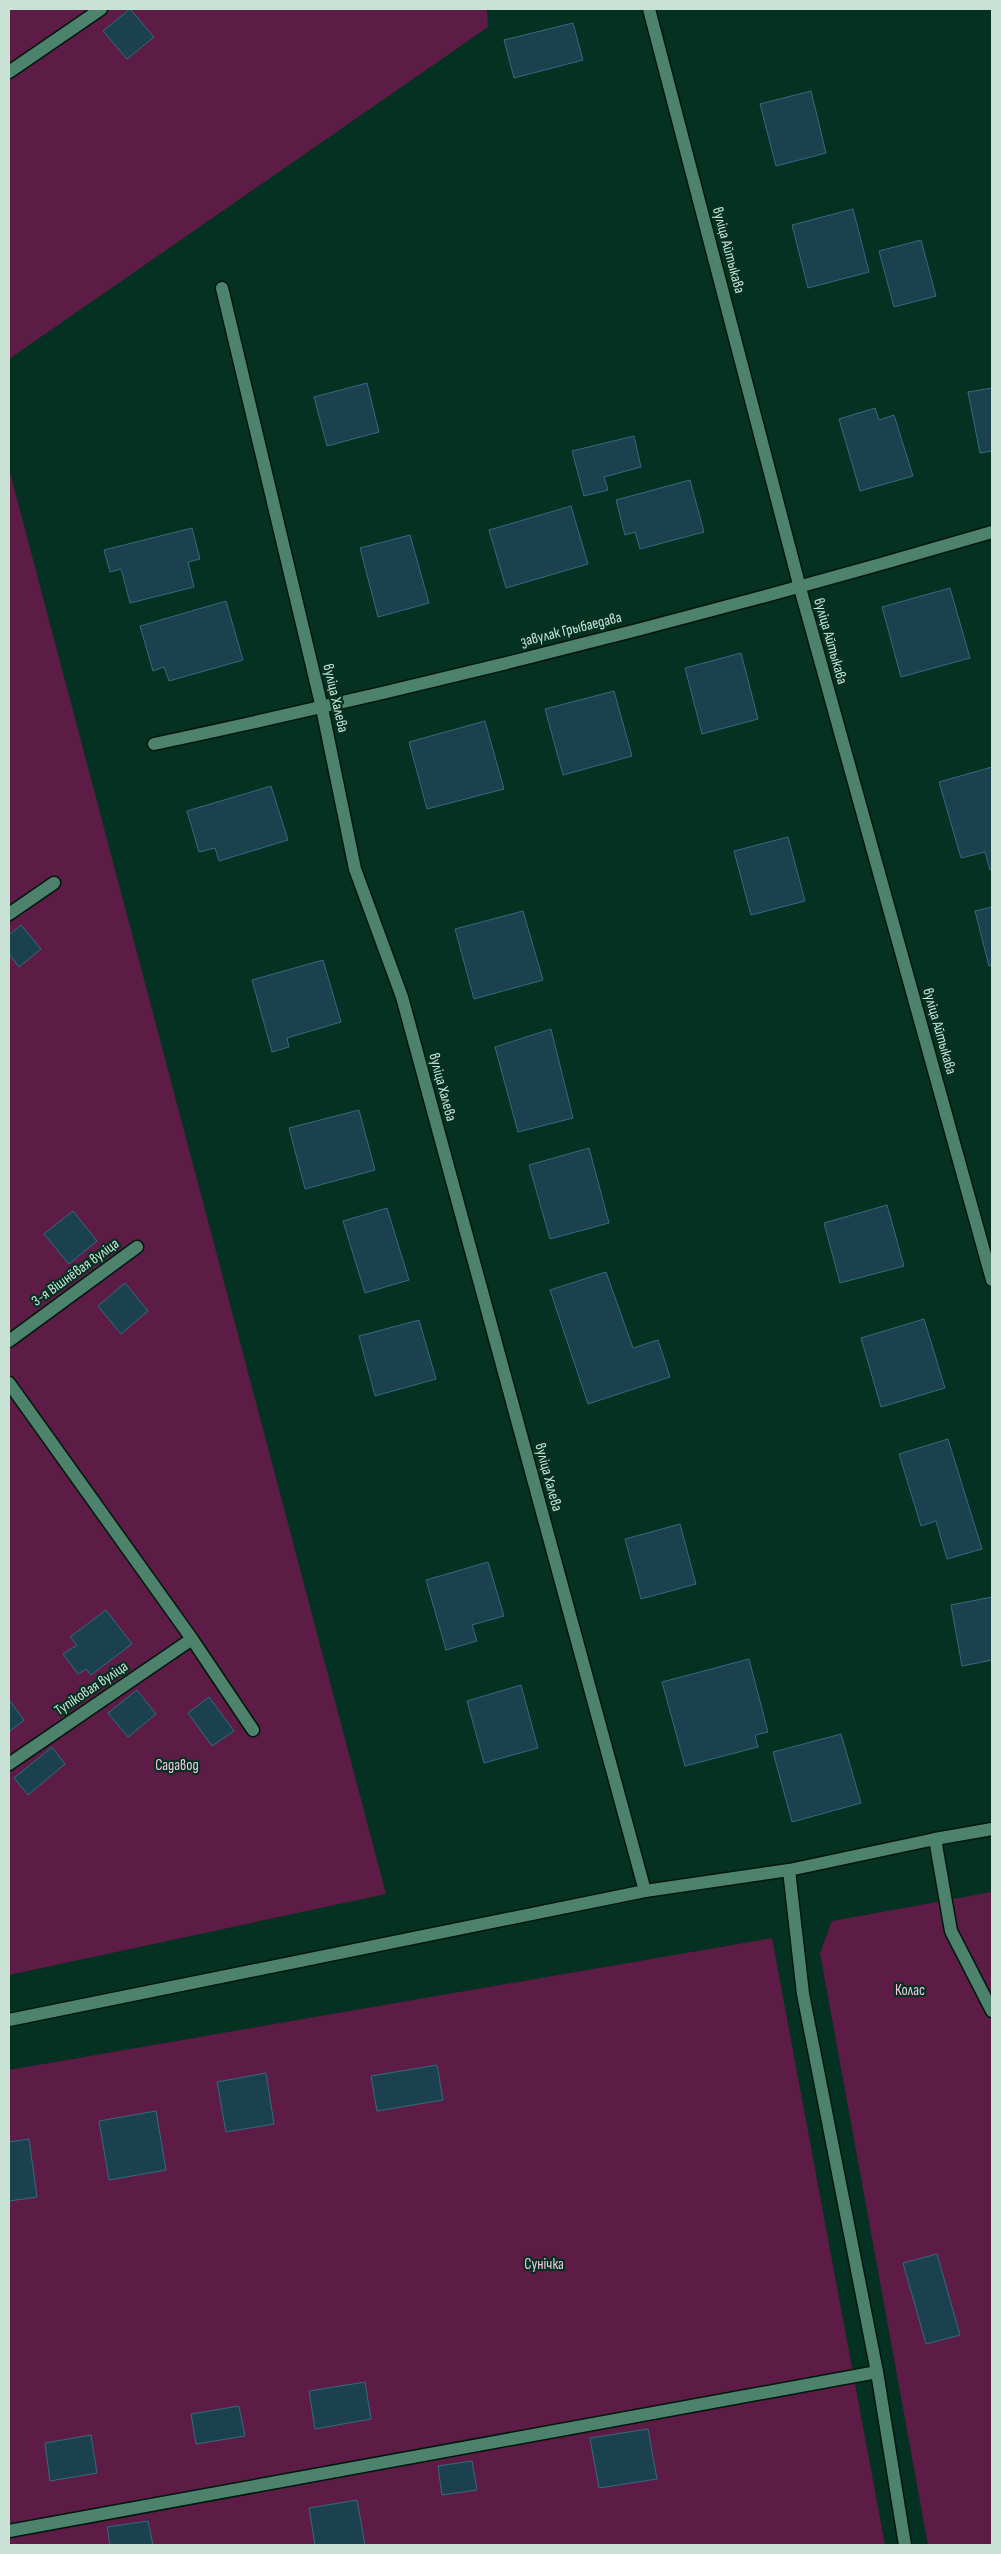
<svg xmlns="http://www.w3.org/2000/svg" width="1001" height="2554" font-family="'Sofia Sans Condensed',sans-serif">
  <style>
    .green { fill: #5c1c45 }
    .building { fill: #1b414f; stroke: #326b80 }
    .lines { fill: none; stroke-linecap: round; stroke-linejoin: round }
    .service-casing { stroke: #00170d; stroke-width: 15 }
    .minor-casing { stroke: #00170d; stroke-width: 15 }
    .service { stroke: #4d836c; stroke-width: 12 }
    .minor { stroke: #4d836c; stroke-width: 12 }
    .labels { text-anchor: middle; stroke-width: 4.5; stroke-linejoin: round; paint-order: stroke }
    .street-label { font-size: 15px; fill: #c8e3d6; stroke: #053122 }
    .park-label { font-size: 15px; fill: #f6c7e0; stroke: #053122 }
  </style>
  <rect width="100%" height="100%" fill="#053122"/>
  <!-- green -->
  <path class="green" d="M9,9H487L488,27L9,359Z
    M9,469L386,1894L9,1975Z
    M992,1892V2545H928L820,1953L832,1921Z
    M772,1938L885,2545H9V2070Z"/>
  <!-- building -->
  <path class="building" d="M130,9L154,37L127,59L103,31Z
    M573,23L583,60L514,78L504,40Z
    M811,91L826,153L776,166L760,104Z
    M853,209L869,272L808,288L792,225Z
    M921,240L936,296L894,307L879,251Z
    M367,383L379,432L327,446L314,397Z
    M992,388V451L980,453L968,392Z
    M875,408L879,420L894,415L913,476L860,491L839,419Z
    M634,436L641,467L604,477L608,490L584,496L572,451Z
    M690,480L704,532L640,549L635,532L625,535L616,500Z
    M571,506L588,564L506,588L489,530Z
    M192,528L200,559L188,562L194,587L130,603L121,569L110,572L104,550Z
    M410,535L429,603L378,617L360,548Z
    M950,588L970,658L901,677L882,607Z
    M226,601L243,660L169,681L164,667L153,671L140,626Z
    M741,653L758,719L702,734L685,668Z
    M614,691L632,756L563,775L545,709Z
    M485,721L504,789L427,809L409,742Z
    M992,767V869L990,870L985,852L961,858L939,782Z
    M271,786L288,840L219,861L215,848L199,852L187,811Z
    M788,837L805,901L751,915L734,851Z
    M992,907V965L989,966L975,911Z
    M523,911L543,980L474,999L455,929Z
    M21,925L41,949L19,967L9,954V935Z
    M323,960L341,1022L287,1038L289,1047L272,1052L252,980Z
    M551,1029L573,1118L518,1132L495,1047Z
    M359,1110L375,1170L305,1189L289,1128Z
    M589,1148L609,1223L550,1239L529,1165Z
    M887,1205L904,1266L840,1283L824,1223Z
    M387,1208L409,1280L365,1293L343,1221Z
    M73,1211L97,1241L69,1264L44,1234Z
    M606,1272L633,1348L658,1340L670,1377L588,1404L550,1290Z
    M125,1283L148,1311L121,1334L98,1306Z
    M924,1319L945,1388L881,1407L861,1338Z
    M419,1320L436,1379L375,1396L359,1336Z
    M948,1439L982,1549L947,1559L936,1521L921,1526L899,1454Z
    M680,1524L696,1584L641,1599L625,1539Z
    M488,1562L504,1616L472,1625L477,1641L446,1650L426,1580Z
    M992,1597V1660L962,1666L951,1605Z
    M106,1610L132,1644L91,1675L86,1669L78,1674L63,1654L77,1645L70,1637Z
    M749,1659L768,1732L755,1735L758,1747L685,1766L662,1682Z
    M521,1685L538,1748L484,1763L467,1701Z
    M137,1690L156,1714L128,1737L108,1713Z
    M209,1697L234,1731L212,1746L188,1713Z
    M10,1701L24,1720L9,1732V1702Z
    M841,1734L861,1803L792,1822L773,1752Z
    M52,1747L65,1764L28,1795L14,1778Z
    M437,2065L443,2100L377,2111L371,2076Z
    M266,2073L274,2124L226,2132L217,2082Z
    M156,2111L166,2170L109,2180L99,2121Z
    M29,2139L37,2197L9,2201V2142Z
    M937,2254L960,2335L926,2344L903,2263Z
    M365,2382L371,2419L315,2429L309,2391Z
    M239,2406L245,2436L196,2444L191,2414Z
    M648,2429L657,2479L599,2488L590,2438Z
    M91,2435L97,2473L50,2481L45,2443Z
    M472,2461L477,2490L442,2495L438,2466Z
    M357,2500L365,2545H315L309,2508Z
    M148,2521L153,2545H110L107,2527Z"/>
  <g class="lines">
    <defs>
      <path id="service" d="M9,72L101,9
        M9,914L54,883
        M9,1341L137,1247
        M9,1383L192,1639L253,1730
        M9,1764L192,1639
        M935,1839L951,1931L992,2011
        M9,2531L877,2372"/>
      <path id="minor" d="M649,9L800,588L992,1280
        M222,288L322,708L355,869L402,997L645,1891
        M154,744C436,684 716,613 992,532
        M789,1870L803,1994L877,2372L905,2545
        M9,2020L645,1891L789,1870L935,1839L992,1829"/>
    </defs>
    <!-- service casing -->
    <use href="#service" class="service-casing"/>
    <!-- minor casing -->
    <use href="#minor" class="minor-casing"/>
    <!-- service -->
    <use href="#service" class="service"/>
    <!-- minor -->
    <use href="#minor" class="minor"/>
  </g>
  <g class="labels">
    <!-- street labels -->
    <g class="street-label">
      <text transform="translate(729 250) rotate(75)" y="5">вуліца Айтыкава</text>
      <text transform="translate(571 629) rotate(-14)" y="5">завулак Грыбаедава</text>
      <text transform="translate(831 641) rotate(74)" y="5">вуліца Айтыкава</text>
      <text transform="translate(336 698) rotate(77)" y="5">вуліца Халева</text>
      <text transform="translate(940 1031) rotate(74)" y="5">вуліца Айтыкава</text>
      <text transform="translate(443 1087) rotate(75)" y="5">вуліца Халева</text>
      <text transform="translate(75 1272) rotate(-36)" y="5">3-я Вішнёвая вуліца</text>
      <text transform="translate(549 1477) rotate(75)" y="5">вуліца Халева</text>
      <text transform="translate(91 1688) rotate(-34)" y="5">Тупіковая вуліца</text>
    </g>
    <!-- park labels -->
    <g class="park-label">
      <text x="177" y="1770">Садавод</text>
      <text x="910" y="1995">Колас</text>
      <text x="544" y="2269">Сунічка</text>
    </g>
  </g>
  <!-- border -->
  <rect width="1001" height="2554" fill="none" stroke="#c8e3d6" stroke-width="20"/>
</svg>
